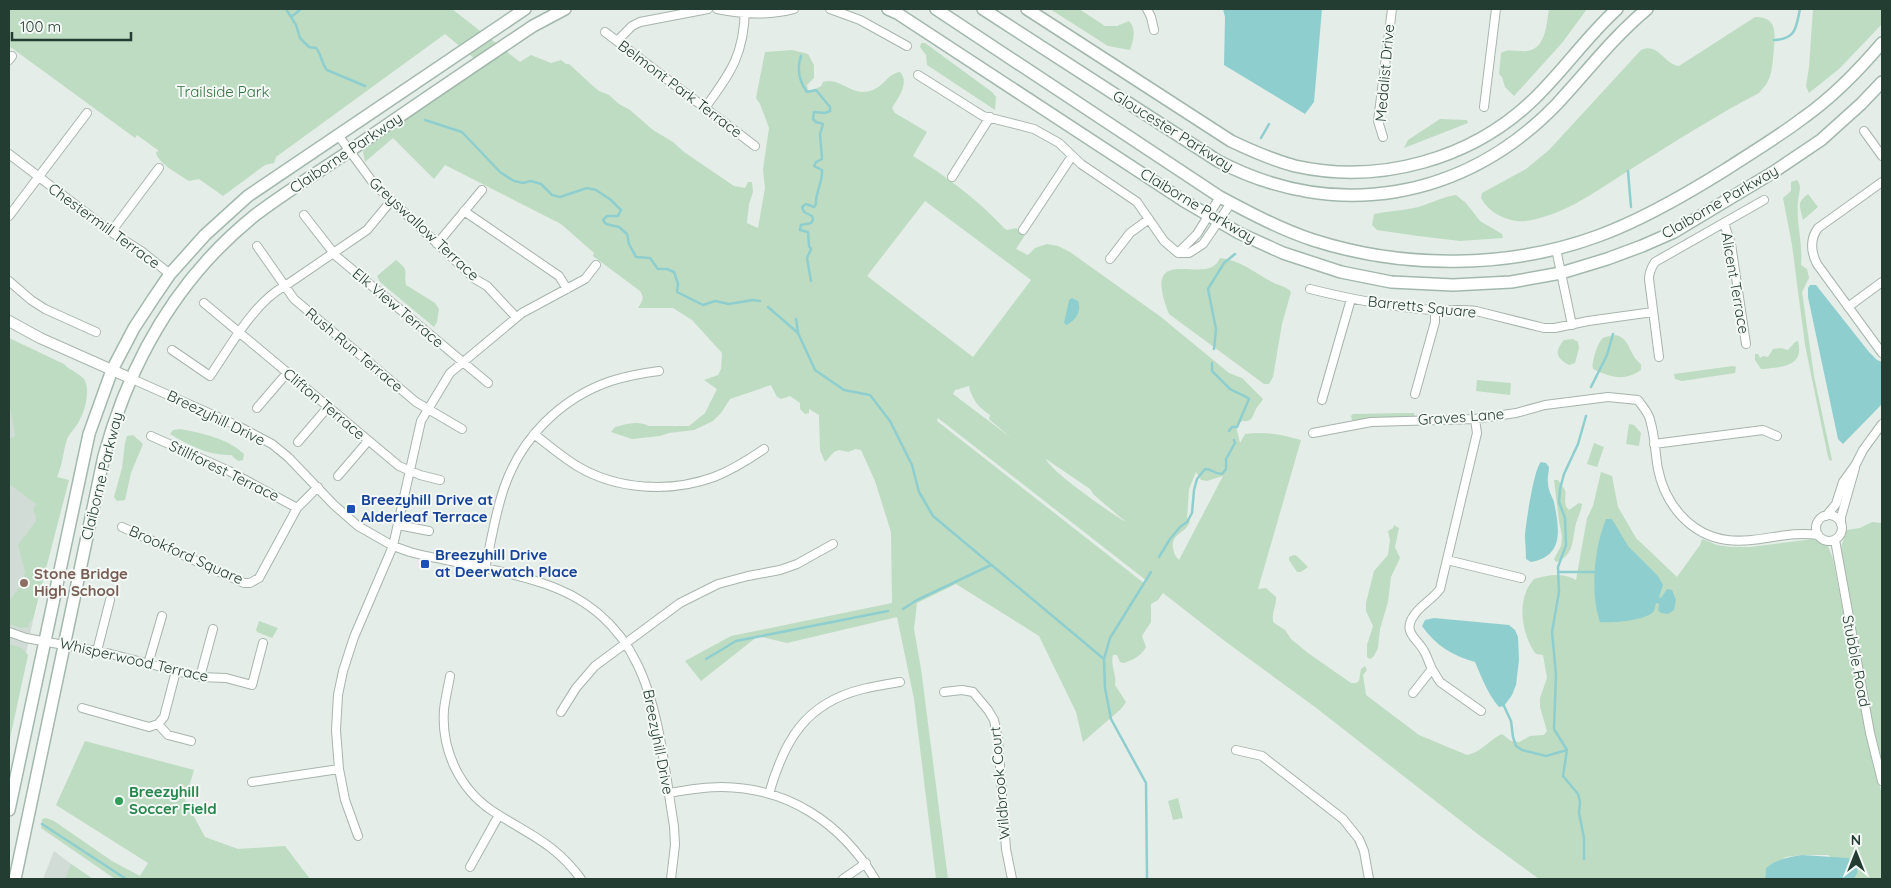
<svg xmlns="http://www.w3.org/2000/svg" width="1891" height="888" font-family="Quicksand,sans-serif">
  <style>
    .built { fill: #d2dcd6 }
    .green { fill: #bedcc2; fill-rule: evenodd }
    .water { fill: #8fcece }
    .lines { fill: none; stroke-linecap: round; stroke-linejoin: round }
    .stream { stroke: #8fcece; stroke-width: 2.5 }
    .minor-casing { stroke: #a7b5ad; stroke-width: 10 }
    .tertiary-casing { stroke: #a7b5ad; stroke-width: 12 }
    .secondary-casing { stroke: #a3b8ad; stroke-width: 14 }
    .minor { stroke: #fff; stroke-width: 8 }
    .tertiary { stroke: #fff; stroke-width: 10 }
    .secondary { stroke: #fff; stroke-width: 11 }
    .transit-dot { fill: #1a4fb4; stroke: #f4f9f6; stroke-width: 2 }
    .education-dot { fill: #8d6e63; stroke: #f4f9f6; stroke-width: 2 }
    .leisure-dot { fill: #2e9e5b; stroke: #f4f9f6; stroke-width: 2 }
    .labels { text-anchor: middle; stroke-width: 4; stroke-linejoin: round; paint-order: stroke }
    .street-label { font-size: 15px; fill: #243d33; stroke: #f4f9f6 }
    .park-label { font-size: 15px; fill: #317240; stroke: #f4f9f6 }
    .transit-label { font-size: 15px; font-weight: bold; fill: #164399; stroke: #f4f9f6; text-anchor: start }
    .education-label { font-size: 15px; font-weight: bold; fill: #785e54; stroke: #f4f9f6; text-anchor: start }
    .leisure-label { font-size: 15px; font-weight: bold; fill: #27864d; stroke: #f4f9f6; text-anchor: start }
  </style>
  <rect width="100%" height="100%" fill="#e4ede7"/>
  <!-- built -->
  <path class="built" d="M9,383L49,544L9,735Z
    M54,851L71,864L93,879H43Z"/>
  <!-- green -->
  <path class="green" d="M9,9H452L520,62L531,55L551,63L561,60L566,64H569L593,86L599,91L609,95L619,104L630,110L653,130L673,142L684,152L734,186L745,188L748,182H752L753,192L749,204L747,223L758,228L765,188L763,170L769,128L760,104L756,98L765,52L792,50L808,54L814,65V78L807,85L808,90L812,91L821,86L823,82C837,77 849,92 863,92C884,91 885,74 900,72C910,82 898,98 892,108L895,113L927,132L913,156C946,176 977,199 1004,228L1007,230L1016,228L1025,235L1016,249L1028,255L1035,248L1047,244L1058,246L1070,252L1161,317L1229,373L1242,378L1263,399C1261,403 1258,405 1256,409C1252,418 1252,422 1242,421L1236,426L1240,443L1245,434C1265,431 1282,435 1301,440L1258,589L1266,588L1276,597C1277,606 1270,614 1274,623L1285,630L1291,639L1308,653L1351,683H1356L1359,681L1361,669L1365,666L1367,670L1363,675L1366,695L1419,735L1467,755C1482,752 1490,739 1502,734L1511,741L1519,742L1530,736L1544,735L1547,731L1540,707V698L1547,678L1543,655L1536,654C1524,638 1518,611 1526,592C1527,588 1531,583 1534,579C1547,575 1564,572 1576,580L1587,518L1593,506L1601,472L1612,476L1618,507L1636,538L1677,577L1700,545L1702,539L1717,545L1731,547H1750L1813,539L1828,546L1833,559L1865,726L1882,795V879H1854L1857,874L1828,855H1802L1786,857L1766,868L1765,879H1539L1479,835L1315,707L1226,642L1163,593L1158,600L1151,604V622L1142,636L1146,647C1141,656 1133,660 1124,663L1120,662L1117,655H1113C1110,666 1117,674 1115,685L1126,702L1121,709L1083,742L1076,712L1039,636L956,584L917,603L914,629L921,669L948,879H936L914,699L897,617L787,643L758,636L701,681L685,661L731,636L892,603L891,532L875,481L861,450L856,449L848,452L839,450L834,452L825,462L820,450L819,415L809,409V413L805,414L800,409V403L790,396L781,399L777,397L771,385L730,399L721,413L713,421L694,430L669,433L660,436L632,439L611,432L615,427C626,424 638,420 649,426H689L705,413L717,389L704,380L718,375L721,369L722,353L692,320L673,308H638C642,302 645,298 640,291L593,256L594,253L561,224L445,165L434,179L393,138L365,162L363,152L365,146L482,65L445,34L276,157L274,163L265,165L223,196L199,179L189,181C180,175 157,163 156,152L159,151L137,135L135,138L9,46ZM925,201L1031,280L973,357L867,276ZM969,386C971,398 979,408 990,415L989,419L1010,437L953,394L955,390ZM938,418L1147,581L1145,584L937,421ZM1046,459L1090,489L1094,495L1126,522C1113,515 1049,470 1046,459ZM1196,472L1201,480L1207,481L1223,476L1179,560C1175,556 1174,554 1173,548C1171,533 1187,533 1190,521L1187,518L1189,489Z
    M1050,9H1079L1105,26H1117L1129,21C1137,29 1133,41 1130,50L1108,46Z
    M1549,9H1587L1562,43L1514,96L1505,87L1502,77L1499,74L1501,53C1507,49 1513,51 1520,51C1545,54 1546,28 1549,9Z
    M1813,9H1882V24L1839,69L1809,93L1806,86L1809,67Z
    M1755,17C1777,17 1775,32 1774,48C1773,57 1773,67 1770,76C1768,83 1764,87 1759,93C1715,116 1671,144 1628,171C1596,191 1565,215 1526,221C1509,223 1489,213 1481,198L1482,193L1526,169L1549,150L1641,50C1658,42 1664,64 1679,66Z
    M921,43H925L992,92L996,97L995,110L927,65L926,55L920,47Z
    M1440,119L1467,120L1468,123L1404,148L1408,140Z
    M1797,180C1803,187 1798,194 1798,202C1796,223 1803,243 1801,265L1807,269L1809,278L1802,292L1814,376L1832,460L1830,461L1828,457L1805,345L1792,245L1783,198L1791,191V182Z
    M1808,194L1818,207L1803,220C1800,206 1796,203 1808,194Z
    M1456,195L1466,203L1480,221L1502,234L1503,238L1460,241L1418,236L1377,230L1372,225L1374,214C1387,211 1401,211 1414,208C1428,205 1441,197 1456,195Z
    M1220,258C1241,260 1256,274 1274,283C1280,286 1286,286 1291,292L1282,324L1273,377L1269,384H1264L1169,314C1141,243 1199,282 1216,264C1217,264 1220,258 1220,258Z
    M396,260C411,272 403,270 406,285L435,303L439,309L437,322L434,327L380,282L377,276Z
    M1616,335C1631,339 1629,356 1641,364V370C1624,382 1610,377 1593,369C1591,364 1598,341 1603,338C1607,336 1612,336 1616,335Z
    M9,338L64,364C70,371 82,374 85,381C90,390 85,411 80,419C77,427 70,432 67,439C63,452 63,463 57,477L69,480L33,619L28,624L30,627L21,628L9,624V601L22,584L25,572L18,545L36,521V516L33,510L36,504L9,484V439L15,436V434L9,401Z
    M1573,339L1578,342L1579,348L1575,363L1569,365C1556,358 1554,352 1564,340Z
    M1798,341C1805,368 1779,367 1761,369L1755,360V354H1758L1760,358L1763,356L1768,357L1773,349L1781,348L1788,350L1795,342Z
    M1733,366L1736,367L1735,373L1682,381L1675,379L1674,374Z
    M1477,380L1511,383L1510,395L1476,391Z
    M1403,413H1414L1415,417L1352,420L1351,416L1353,414Z
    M1629,424L1634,425L1641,433L1639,446L1626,444Z
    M181,429C204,434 227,438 244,454L243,460L238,461L231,455C210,456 188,445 170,434L173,430Z
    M133,435L143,444L131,473L125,500L117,501L114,497L122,468L125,443L127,436Z
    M1594,443L1604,447L1597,467L1587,464Z
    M1554,480H1558L1565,490C1567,497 1562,504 1569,510L1579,503L1582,504C1581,513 1576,520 1575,528C1572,544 1573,555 1556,562L1554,559L1561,546L1562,536L1559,521Z
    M1872,522L1881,523L1882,525V763L1868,705L1856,646L1842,560L1841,548L1846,530L1860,528Z
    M1394,525L1399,528L1395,547L1400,558L1391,577L1388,602L1380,629L1378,648L1374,656L1370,659L1367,657V645L1373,626L1366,611V603L1374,571L1388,555L1390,540L1388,531L1393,528Z
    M1294,555L1297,556L1308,567L1301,572H1297L1289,560V557Z
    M259,621L278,628L272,638L257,632L256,630Z
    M9,644L22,648L28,655L9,743Z
    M85,741L194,770L185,800L205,837L238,849L285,846L310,879H115L41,828L42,819L46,818L54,821L112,861L140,876L148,863L56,805Z
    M1178,798L1183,818L1173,820L1168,801Z
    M71,864L93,879H65Z"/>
  <!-- water -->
  <path class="water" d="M1223,9H1322L1314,102L1305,114L1224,65L1225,17Z
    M1810,285H1816L1869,352L1877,360L1882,362V404L1843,444L1838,439L1808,297V288Z
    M1072,298L1078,301C1082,311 1076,320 1067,325L1064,323L1069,300Z
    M1541,462L1546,463L1549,467C1549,472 1547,478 1548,483C1548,490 1552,496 1554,502C1559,528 1565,556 1531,562L1526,559C1526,551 1525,543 1525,535C1526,523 1534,468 1541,462Z
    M1606,519H1612L1628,546L1658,576L1663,585L1659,597L1661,598L1667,589L1672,590L1676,600L1674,610L1668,614L1661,613L1658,610L1659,604L1656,603C1655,606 1655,609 1654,611C1646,621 1612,623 1600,622C1590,593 1594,548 1606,519Z
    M1434,618L1509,625L1515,630L1518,637L1519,660L1516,685L1512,695L1504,706L1499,707C1487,693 1482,678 1475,662C1453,656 1435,645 1422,626L1425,620Z
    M1802,855L1848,858L1858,866L1857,874L1854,879H1765L1766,868C1777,859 1789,857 1802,855Z"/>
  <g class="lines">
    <!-- stream -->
    <path class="stream" d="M286,9L296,25L300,38L309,47L316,48C322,55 321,63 327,70L365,86
      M291,17L301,9
      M1774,40C1797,39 1796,27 1800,9
      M801,56C797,68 799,81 807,92L816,90L830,107V111L825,113L814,112L813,119L816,122L823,124L820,134L822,159L816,162L814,166L822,170C823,182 815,193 816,204L814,207L806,204L802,207L804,212L812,216L813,220L811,223L801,225L800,230L808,232L809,246L811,249L807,258L811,281
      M425,120L462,132L500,172L514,181L523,183L531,181L541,184L552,195L560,197L587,188L596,190L611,200L621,210L618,216H607L603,220L606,224L619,227L627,234L629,244L636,257L650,258L658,269H667L674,272L678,284L677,292L703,305L715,301L729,304L753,300L760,301
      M1261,138L1269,124
      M1628,171L1631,207
      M768,307L798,333L815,370L844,390L870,395L890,421L912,465L919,492L933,516L1104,659L1105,688L1111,719L1146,783L1147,879
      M796,319L798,332
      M1214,349L1216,329L1208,289L1224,263L1235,254
      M1212,363V371C1218,377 1224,383 1230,389C1236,393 1243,394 1249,399L1237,427H1232L1229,431
      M1591,387L1607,355L1613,334
      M1159,557L1170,539L1180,527L1187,522L1192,513L1194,490L1197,479L1205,469C1212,469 1212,473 1222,474L1226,469V459L1235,443L1234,440
      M1558,572H1594
      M903,609L917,600L991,565
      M706,659L736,641L888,611
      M1104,659L1110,638L1151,572
      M1504,706L1511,721L1513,737L1516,746L1522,750L1546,756L1567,750
      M42,824L126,879
      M1584,859V838L1579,813L1580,802L1578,794L1563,776L1567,750L1554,729L1556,674L1552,632L1559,592L1558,567L1566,545L1565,518L1559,502L1560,489L1564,474L1578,444L1586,416"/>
    <defs>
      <path id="minor" d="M717,9C742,14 769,16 794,9
        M830,9L860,20L907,46
        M1147,9L1151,17L1154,30
        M605,32L755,146
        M617,41L632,26L640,22L708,9
        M9,60L12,56
        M918,75L983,116L1034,129L1059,143L1081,164L1137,202L1164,241L1178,253H1189L1203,244L1231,203
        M1484,107L1496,9
        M705,108C731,72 744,55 745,9
        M1864,131L1882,156
        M338,135L374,184L475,279L487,286L516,317
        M1383,137L1378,121L1392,9
        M9,154L111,232L141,251L170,274
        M952,177L990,117
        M1882,182L1818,228C1810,239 1811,252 1817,264L1882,353
        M464,211L559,276L567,289
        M304,215L336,256L488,383
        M9,216L87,113
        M1724,223L1731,244L1746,344
        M1023,230L1072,156
        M111,232L159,168
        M437,244L482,190
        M257,246L294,299L416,402L462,429
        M1556,249L1572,325
        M1178,253L1197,234L1220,197
        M1110,259L1130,233L1149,219
        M9,281L31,300L45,309L96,332
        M1310,289C1350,299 1391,307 1433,310C1447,311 1461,309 1476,311L1544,328H1555L1588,321L1653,312
        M204,303L399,466L420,475L440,480
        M1848,307L1882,282
        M172,350L210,376C229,348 255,301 285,286L367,230L391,201
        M1659,357L1649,279C1649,272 1651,268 1655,262L1764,200
        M130,378L238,426L272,444L288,457L334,505L358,526L393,546L410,552C452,563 497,568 539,582C656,618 657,725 674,826L675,845L671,879
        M1415,394L1435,322V310
        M1322,400L1351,299
        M257,408L287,373
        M1313,433L1371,422L1475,419L1516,413L1545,405L1608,397L1638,400C1642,406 1649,413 1650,420C1655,435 1655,453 1658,469C1665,504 1690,535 1727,540C1758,544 1787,530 1818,535
        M534,434C548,445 562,457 577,466C617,490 670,493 714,477C732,470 748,460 764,449
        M151,436L229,471L297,508
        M298,442L328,407
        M1654,444L1763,430L1777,436
        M338,476L368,441
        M1816 528a13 13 0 1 1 26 0a13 13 0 1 1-26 0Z
        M1826,516L1836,504L1843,482L1856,464L1863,450L1882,424
        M1841,524V517L1855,468
        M398,525L429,531
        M122,527L244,583H250L259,578L297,508L318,487
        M1835,540L1870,733L1882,781
        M1447,560L1521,578
        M485,569C491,542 495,514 504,488C521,438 561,398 611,381C627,376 643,373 659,371
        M9,632L26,638L107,653L200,677L226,678L252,685L263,643
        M97,651L110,600
        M148,664L162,616
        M1432,669C1429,663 1427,656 1424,651C1417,638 1401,632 1415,614C1422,604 1433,599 1440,589L1477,433L1475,419
        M450,676C448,688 445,699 444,710C441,749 459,788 491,810C527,834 554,842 581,879
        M200,677L213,629
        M944,692L962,690L973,692L988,710L994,720L998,740L1006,849L1012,879
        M1413,693L1432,669L1440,682L1481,711
        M82,708L149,727L158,724
        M561,712L576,688L595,666L680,603L718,584L748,576L780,570L797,564L833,544
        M158,724L164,717L176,671
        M158,724L168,735L191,741
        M1236,750L1262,756L1343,819L1359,839L1364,851L1369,879
        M252,782L339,769
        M669,793C686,790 704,787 722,787C789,788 841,823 875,879
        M769,794C784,741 805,703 863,689C875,686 888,684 900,682
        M358,836L345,800L339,769L336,730L338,695L343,671L354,637L393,546L421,421L450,373L522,313L585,279L596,265
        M470,867L499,815
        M843,879L866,863"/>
      <path id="tertiary" d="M9,321L40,338L130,378"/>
      <path id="secondary" d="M888,9L897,13L1184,201L1239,233L1283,253L1341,272L1391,282L1453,285L1511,282L1561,273L1607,259L1642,246L1674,232L1772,173L1821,140L1861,104L1882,82
        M936,9L1220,197C1250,213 1280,229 1313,240C1403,269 1508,269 1598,236C1642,220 1685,195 1725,170C1751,153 1778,137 1803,118C1833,97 1859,70 1882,43
        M983,9L1218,161C1335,222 1464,200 1556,105C1586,73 1612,38 1647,9
        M1027,9L1231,141C1252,151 1273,160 1295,166C1380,185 1472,159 1534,99C1564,70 1587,36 1617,9
        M9,810L89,434L112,370L134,328L153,299L170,274L205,235L248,196L525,9
        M15,879L104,456C130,361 176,279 254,216C285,192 319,172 351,150C411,108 472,67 533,26L565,9"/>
    </defs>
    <!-- minor casing -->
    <use href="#minor" class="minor-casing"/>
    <!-- tertiary casing -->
    <use href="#tertiary" class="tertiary-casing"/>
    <!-- secondary casing -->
    <use href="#secondary" class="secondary-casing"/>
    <!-- minor -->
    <use href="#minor" class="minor"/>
    <!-- tertiary -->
    <use href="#tertiary" class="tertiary"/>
    <!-- secondary -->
    <use href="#secondary" class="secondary"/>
  </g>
  <!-- markers -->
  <g class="transit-dot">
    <rect x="346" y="504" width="10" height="10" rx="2.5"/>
    <rect x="420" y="559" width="10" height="10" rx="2.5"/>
  </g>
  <circle class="education-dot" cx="24" cy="583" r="5"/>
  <circle class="leisure-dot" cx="119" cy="801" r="5"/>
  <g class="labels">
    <!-- street labels -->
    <g class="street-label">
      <text transform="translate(1385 73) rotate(-85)" y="5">Medalist Drive</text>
      <text transform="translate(680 89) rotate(37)" y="5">Belmont Park Terrace</text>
      <text transform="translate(1173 131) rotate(32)" y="5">Gloucester Parkway</text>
      <text transform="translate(346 153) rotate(-34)" y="5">Claiborne Parkway</text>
      <text transform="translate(1720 202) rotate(-30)" y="5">Claiborne Parkway</text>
      <text transform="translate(1198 206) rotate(31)" y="5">Claiborne Parkway</text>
      <text transform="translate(104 226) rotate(36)" y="5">Chestermill Terrace</text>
      <text transform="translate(424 229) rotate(43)" y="5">Greyswallow Terrace</text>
      <text transform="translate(1735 283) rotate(80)" y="5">Alicent Terrace</text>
      <text transform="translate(1422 307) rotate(6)" y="5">Barretts Square</text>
      <text transform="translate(398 308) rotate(40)" y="5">Elk View Terrace</text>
      <text transform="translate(354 350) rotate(40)" y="5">Rush Run Terrace</text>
      <text transform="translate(324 404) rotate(40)" y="5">Clifton Terrace</text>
      <text transform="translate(1461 417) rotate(-4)" y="5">Graves Lane</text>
      <text transform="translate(216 418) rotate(26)" y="5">Breezyhill Drive</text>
      <text transform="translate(224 471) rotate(26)" y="5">Stillforest Terrace</text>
      <text transform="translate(102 476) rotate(-76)" y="5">Claiborne Parkway</text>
      <text transform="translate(186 555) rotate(24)" y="5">Brookford Square</text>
      <text transform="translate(134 660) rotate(13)" y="5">Whisperwood Terrace</text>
      <text transform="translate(1856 661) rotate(79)" y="5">Stubble Road</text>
      <text transform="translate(658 742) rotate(79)" y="5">Breezyhill Drive</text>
      <text transform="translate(1000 783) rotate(-95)" y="5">Wildbrook Court</text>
    </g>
    <!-- park labels -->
    <g class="park-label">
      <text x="223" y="97">Trailside Park</text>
    </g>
    <!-- transit labels -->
    <g class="transit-label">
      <text x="361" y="505">Breezyhill Drive at<tspan x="361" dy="17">Alderleaf Terrace</tspan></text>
      <text x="435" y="560">Breezyhill Drive<tspan x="435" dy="17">at Deerwatch Place</tspan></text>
    </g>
    <!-- education labels -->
    <g class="education-label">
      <text x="34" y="579">Stone Bridge<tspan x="34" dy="17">High School</tspan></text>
    </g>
    <!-- leisure labels -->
    <g class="leisure-label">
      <text x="129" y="797">Breezyhill<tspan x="129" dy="17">Soccer Field</tspan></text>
    </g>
  </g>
  <!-- border -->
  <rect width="1891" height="888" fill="none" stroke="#243d33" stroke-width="20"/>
  <!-- north arrow -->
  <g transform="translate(1856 853)" stroke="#f4f9f6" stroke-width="4" paint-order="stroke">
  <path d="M0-4L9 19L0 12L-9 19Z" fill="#243d33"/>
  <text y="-8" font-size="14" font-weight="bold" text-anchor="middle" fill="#243d33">N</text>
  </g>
  <!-- scale -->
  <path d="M12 32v8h119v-8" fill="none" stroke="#243d33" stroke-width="2.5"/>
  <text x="20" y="32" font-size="15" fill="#243d33" stroke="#f4f9f6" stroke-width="4" paint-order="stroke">100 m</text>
</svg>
